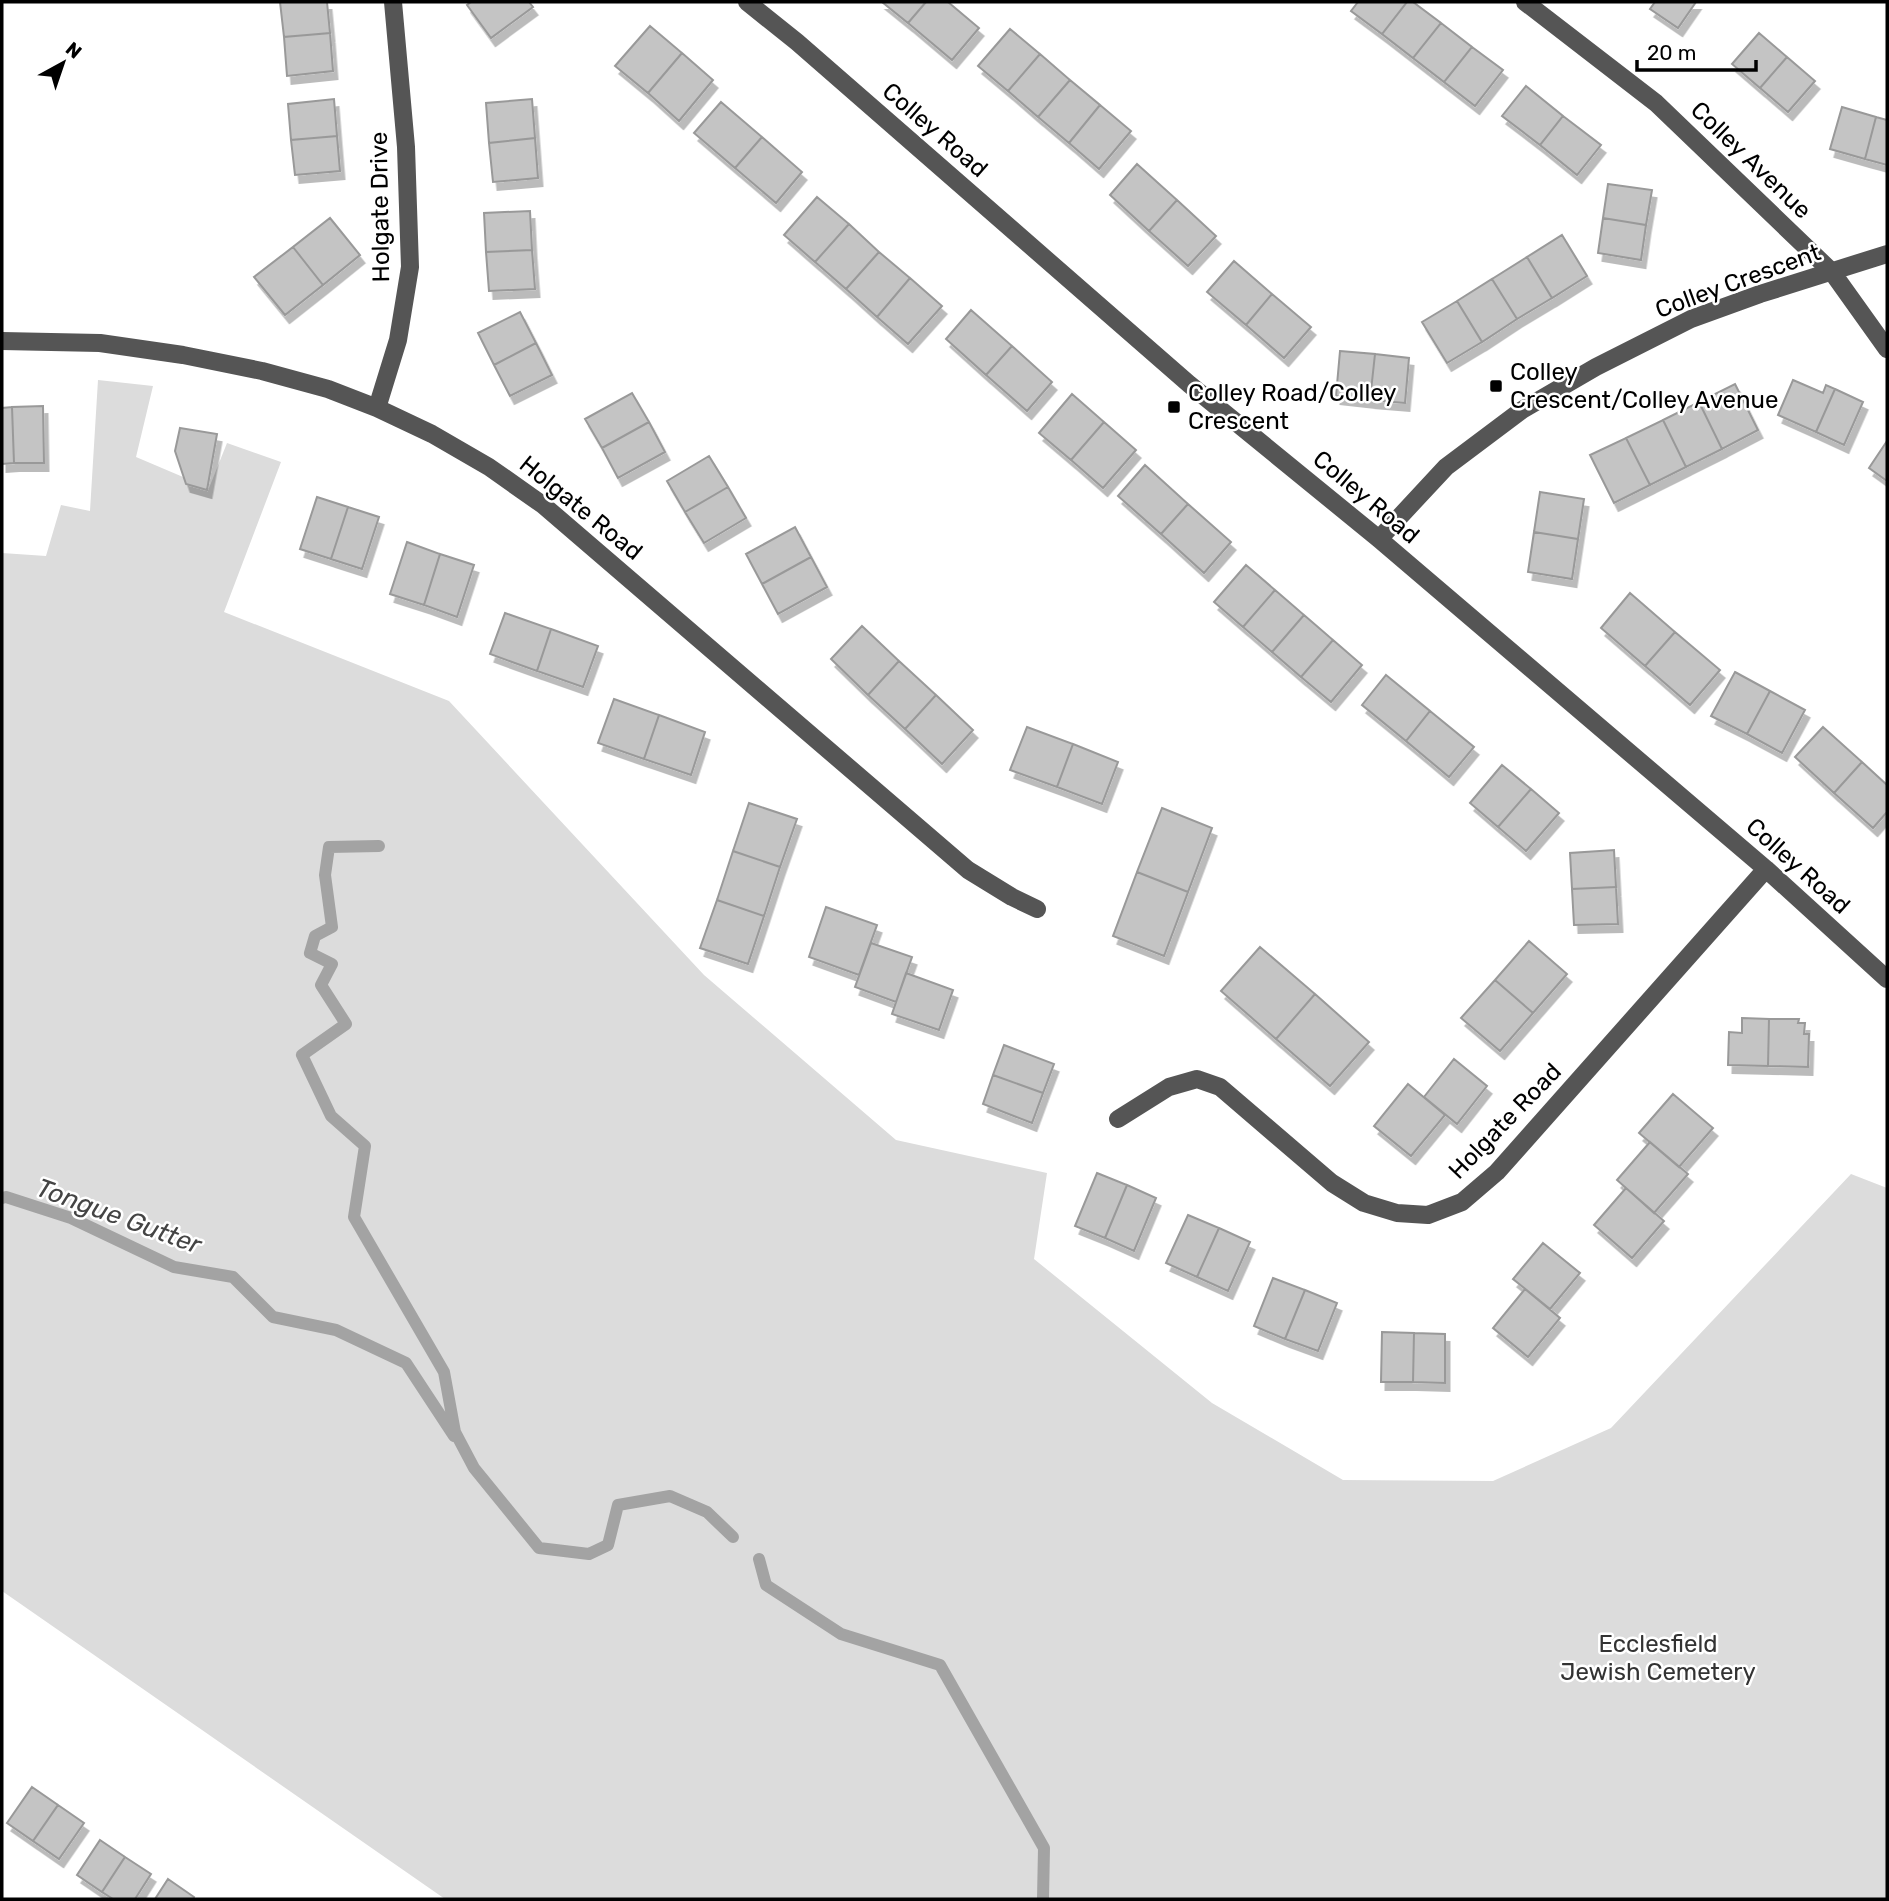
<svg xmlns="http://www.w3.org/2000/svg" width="1889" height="1901" font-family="Rubik,sans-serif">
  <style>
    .green { fill: #dcdcdc }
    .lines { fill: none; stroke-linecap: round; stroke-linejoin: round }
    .stream { stroke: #a3a3a3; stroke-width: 12 }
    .building { fill: #c4c4c4; stroke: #999; stroke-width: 2; filter: url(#shadow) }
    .minor { stroke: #555; stroke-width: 18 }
    .poi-dot { fill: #000; stroke: #fff; stroke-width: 2.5 }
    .labels { text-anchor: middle; stroke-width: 5; stroke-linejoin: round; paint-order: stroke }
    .street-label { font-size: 24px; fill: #000; stroke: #fff }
    .poi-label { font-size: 24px; fill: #000; stroke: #fff; text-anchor: start }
    .park-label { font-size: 24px; fill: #333; stroke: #fff }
    .water-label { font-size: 26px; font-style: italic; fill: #444; stroke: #fff }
  </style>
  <defs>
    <filter id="shadow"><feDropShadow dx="4.5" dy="8" stdDeviation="0" flood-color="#0004"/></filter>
  </defs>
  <rect width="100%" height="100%" fill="#fff"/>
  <!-- green -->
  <path class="green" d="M98,380L153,386L136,457L209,488L227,443L281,462L224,612L449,701L704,975L896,1140L1047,1173L1034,1259L1212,1403L1343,1480L1493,1481L1611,1428L1851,1174L1887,1188V1899H445L2,1591V553L46,556L61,505L90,511Z"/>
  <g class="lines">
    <!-- stream -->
    <path class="stream" d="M379,846L329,847L325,875L332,927L315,936L310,953L332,964L321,985L346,1024L302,1055L331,1116L365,1146L354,1217L444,1372L455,1432L474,1468L539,1548L589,1554L608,1545L618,1505L670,1496L707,1512L733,1537
      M2,1198L6,1197L71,1218L174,1267L233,1277L273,1317L336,1330L406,1363L454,1436
      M759,1559L766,1585L841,1634L940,1665L1044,1848L1043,1899"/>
  </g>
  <!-- building -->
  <path class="building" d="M280,2H327L330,33L284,37Z
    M471,2H529L533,7L491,38L467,5Z
    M882,2H926L908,23Z
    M926,2H948L979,28L952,60L908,23Z
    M1358,2H1407L1382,34L1351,11Z
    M1407,2H1413L1441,23L1413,58L1382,34Z
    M1655,2H1696L1678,28L1650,9Z
    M1441,23L1472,47L1444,82L1413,58Z
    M650,26L682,53L648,93L615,66Z
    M1010,29L1040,54L1008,91L978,66Z
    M330,33L333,71L287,76L284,37Z
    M1759,33L1787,57L1760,88L1732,64Z
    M1472,47L1503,70L1475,106L1444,82Z
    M682,53L713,80L679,121L648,93Z
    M1040,54L1070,80L1038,117L1008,91Z
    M1787,57L1815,81L1788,112L1760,88Z
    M1070,80L1100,105L1069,143L1038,117Z
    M1526,86L1563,116L1540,145L1502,116Z
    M334,99L337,136L291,140L288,104Z
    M532,99L535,138L489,143L486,103Z
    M721,102L762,137L735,168L694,133Z
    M1100,105L1131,131L1099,169L1069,143Z
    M1842,107L1876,117L1865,159L1830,149Z
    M1563,116L1601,145L1577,175L1540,145Z
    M1876,117L1887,120V165L1865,159Z
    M337,136L340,171L295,175L291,140Z
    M762,137L802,172L776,203L735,168Z
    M535,138L538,178L493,182L489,143Z
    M1137,164L1177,200L1149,231L1110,195Z
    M1608,184L1652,190L1646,225L1603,218Z
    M817,197L849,224L815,262L784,235Z
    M1177,200L1216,236L1188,266L1149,231Z
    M530,211L532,250L486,252L484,213Z
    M330,218L360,255L323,285L293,247Z
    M1603,218L1646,225L1641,260L1598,253Z
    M849,224L879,252L846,289L815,262Z
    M1562,235L1587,276L1552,298L1527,257Z
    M293,247L323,285L285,315L254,277Z
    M532,250L535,289L489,291L486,252Z
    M879,252L910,278L877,317L846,289Z
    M1527,257L1552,298L1517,319L1492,279Z
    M1234,261L1272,294L1246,325L1207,292Z
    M910,278L942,306L908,344L877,317Z
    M1492,279L1517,319L1482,342L1457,301Z
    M1272,294L1311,327L1284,358L1246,325Z
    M1457,301L1482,342L1447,363L1422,322Z
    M971,310L1012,346L986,375L946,339Z
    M520,312L536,343L494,365L478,333Z
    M536,343L552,375L510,396L494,365Z
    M1012,346L1052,382L1027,411L986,375Z
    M1340,351L1375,354L1370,400L1336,396Z
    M1375,354L1409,358L1405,403L1370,400Z
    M1793,380L1823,393L1826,385L1835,389L1816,432L1778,415Z
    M1735,384L1758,430L1722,449L1699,402Z
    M1835,389L1863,402L1844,445L1816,432Z
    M632,393L649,422L602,448L585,419Z
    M1072,394L1104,422L1071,460L1039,433Z
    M1699,402L1722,449L1686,467L1663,420Z
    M43,406L44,463H14L12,407Z
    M12,407L14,463L2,464V408Z
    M1663,420L1686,467L1650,485L1626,438Z
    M649,422L665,452L618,478L602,448Z
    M1104,422L1136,450L1103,488L1071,460Z
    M180,428L217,434L207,490L186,484L175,451Z
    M1626,438L1650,485L1614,503L1590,455Z
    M1887,441V481L1869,468Z
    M709,456L728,487L685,512L667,481Z
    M1145,465L1188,504L1161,534L1118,496Z
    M728,487L746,518L704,543L685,512Z
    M1540,492L1584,499L1578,539L1534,532Z
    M317,497L348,507L331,559L300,549Z
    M1188,504L1231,542L1204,573L1161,534Z
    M348,507L379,517L362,569L331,559Z
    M795,527L811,557L762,584L746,554Z
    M1534,532L1578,539L1572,579L1528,572Z
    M407,542L440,554L424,605L390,594Z
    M440,554L474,565L457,617L424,605Z
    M811,557L827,587L778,614L762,584Z
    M1246,565L1275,590L1243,627L1214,602Z
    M1275,590L1304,615L1272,652L1243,627Z
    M1630,593L1675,632L1645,666L1601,628Z
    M505,613L551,629L537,671L490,654Z
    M1304,615L1333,640L1301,677L1272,652Z
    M862,626L899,661L868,695L831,659Z
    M551,629L598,646L583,687L537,671Z
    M1675,632L1720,670L1690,705L1645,666Z
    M1333,640L1362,665L1331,702L1301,677Z
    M899,661L936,695L905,729L868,695Z
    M1735,672L1770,691L1747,734L1711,716Z
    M1386,675L1430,711L1406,741L1362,705Z
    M1770,691L1805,710L1782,753L1747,734Z
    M936,695L973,730L942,764L905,729Z
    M614,699L659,715L644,759L598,743Z
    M1430,711L1474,747L1449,777L1406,741Z
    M659,715L705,732L691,775L644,759Z
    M1027,727L1073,744L1057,787L1010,770Z
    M1823,727L1862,762L1834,793L1795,757Z
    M1073,744L1118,762L1102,804L1057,787Z
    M1862,762L1887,785V812L1873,828L1834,793Z
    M1502,765L1531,789L1498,827L1470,803Z
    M1531,789L1559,813L1526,851L1498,827Z
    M749,803L797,819L780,867L733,851Z
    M1162,808L1212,828L1188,892L1137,872Z
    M1614,850L1616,887L1572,889L1570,853Z
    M733,851L780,867L764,916L717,900Z
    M1137,872L1188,892L1164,956L1113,936Z
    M1616,887L1618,924L1574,925L1572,889Z
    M717,900L764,916L748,964L700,948Z
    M826,907L877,925L859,975L809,957Z
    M1529,941L1567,974L1533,1013L1495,980Z
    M871,943L912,957L896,1002L855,987Z
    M1260,947L1315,994L1276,1039L1221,991Z
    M906,973L953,990L939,1030L892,1014Z
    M1495,980L1533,1013L1500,1051L1461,1018Z
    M1315,994L1369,1042L1330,1086L1276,1039Z
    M1742,1018L1769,1019L1768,1066L1728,1065L1729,1032L1742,1033Z
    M1769,1019H1799L1798,1023H1805L1804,1034H1809L1808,1067L1768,1066Z
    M1004,1045L1054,1064L1043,1093L993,1075Z
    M1454,1059L1487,1086L1457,1124L1424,1097Z
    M993,1075L1043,1093L1032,1123L983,1104Z
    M1408,1084L1445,1115L1411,1156L1374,1126Z
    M1673,1094L1713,1128L1679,1167L1639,1133Z
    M1650,1142L1688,1174L1654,1213L1617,1180Z
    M1097,1173L1127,1185L1105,1238L1075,1226Z
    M1127,1185L1156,1198L1134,1251L1105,1238Z
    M1626,1188L1664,1221L1632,1258L1594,1225Z
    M1188,1215L1219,1228L1197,1277L1166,1263Z
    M1219,1228L1250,1242L1228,1291L1197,1277Z
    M1543,1243L1580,1273L1550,1309L1513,1279Z
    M1273,1278L1305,1290L1285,1339L1254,1326Z
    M1525,1289L1560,1318L1528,1357L1493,1328Z
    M1305,1290L1337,1303L1318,1351L1285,1339Z
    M1382,1332L1414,1333L1413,1382H1381Z
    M1414,1333L1445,1334V1383L1413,1382Z
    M32,1787L58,1805L33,1841L7,1823Z
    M58,1805L84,1823L59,1859L33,1841Z
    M100,1840L125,1857L102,1892L77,1875Z
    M125,1857L151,1874L135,1899H113L102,1892Z
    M168,1879L194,1897L193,1899H155Z"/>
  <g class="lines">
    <!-- minor -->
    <path class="minor" d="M747,2L797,42L1189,384L1379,539L1766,869L1887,979
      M1525,2L1656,103L1832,272L1887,349
      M2,341L100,343L183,355L262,371L328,389L377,408L432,434L489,467L543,505L968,870L1012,897L1037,909
      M377,408L398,340L410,267L406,147L393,2
      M1379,539L1446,467L1522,410L1596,367L1691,319L1760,294L1887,254
      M1118,1119L1169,1087L1197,1079L1220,1087L1332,1183L1364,1203L1397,1213L1428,1215L1462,1202L1497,1172L1766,869"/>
  </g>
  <!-- markers -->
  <g class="poi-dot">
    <rect x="1489" y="379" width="14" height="14" rx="3.5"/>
    <rect x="1167" y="400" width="14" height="14" rx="3.5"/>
  </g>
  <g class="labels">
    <!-- street labels -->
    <g class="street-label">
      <text transform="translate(935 130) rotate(41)" y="8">Colley Road</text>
      <text transform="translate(1751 160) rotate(44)" y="8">Colley Avenue</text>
      <text transform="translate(380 207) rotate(-91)" y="8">Holgate Drive</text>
      <text transform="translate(1738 281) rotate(-20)" y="8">Colley Crescent</text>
      <text transform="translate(1366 497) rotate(40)" y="8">Colley Road</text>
      <text transform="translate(581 508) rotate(39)" y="8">Holgate Road</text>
      <text transform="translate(1798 866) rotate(42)" y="8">Colley Road</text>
      <text transform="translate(1505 1121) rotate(-46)" y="8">Holgate Road</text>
    </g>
    <!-- poi labels -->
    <g class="poi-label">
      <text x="1510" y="380">Colley<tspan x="1510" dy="28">Crescent/Colley Avenue</tspan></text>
      <text x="1188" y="401">Colley Road/Colley<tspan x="1188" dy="28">Crescent</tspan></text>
    </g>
    <!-- park labels -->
    <g class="park-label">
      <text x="1658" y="1652">Ecclesfield<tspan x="1658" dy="28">Jewish Cemetery</tspan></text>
    </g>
    <!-- water labels -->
    <g class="water-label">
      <text transform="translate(119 1216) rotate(20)" y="9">Tongue Gutter</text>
    </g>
  </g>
  <!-- border -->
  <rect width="1889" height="1901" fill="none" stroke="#000000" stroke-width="7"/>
  <!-- north arrow -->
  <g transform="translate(63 63) rotate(40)" stroke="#ffffff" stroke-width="5" paint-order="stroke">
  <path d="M0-5L12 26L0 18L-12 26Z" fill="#000000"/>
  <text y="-10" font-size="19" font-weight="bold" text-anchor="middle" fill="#000000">N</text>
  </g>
  <!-- scale -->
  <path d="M1637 60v10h119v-10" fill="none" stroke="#000000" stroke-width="3.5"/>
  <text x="1647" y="60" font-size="21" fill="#000000" stroke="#ffffff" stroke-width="5" paint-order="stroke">20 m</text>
</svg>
